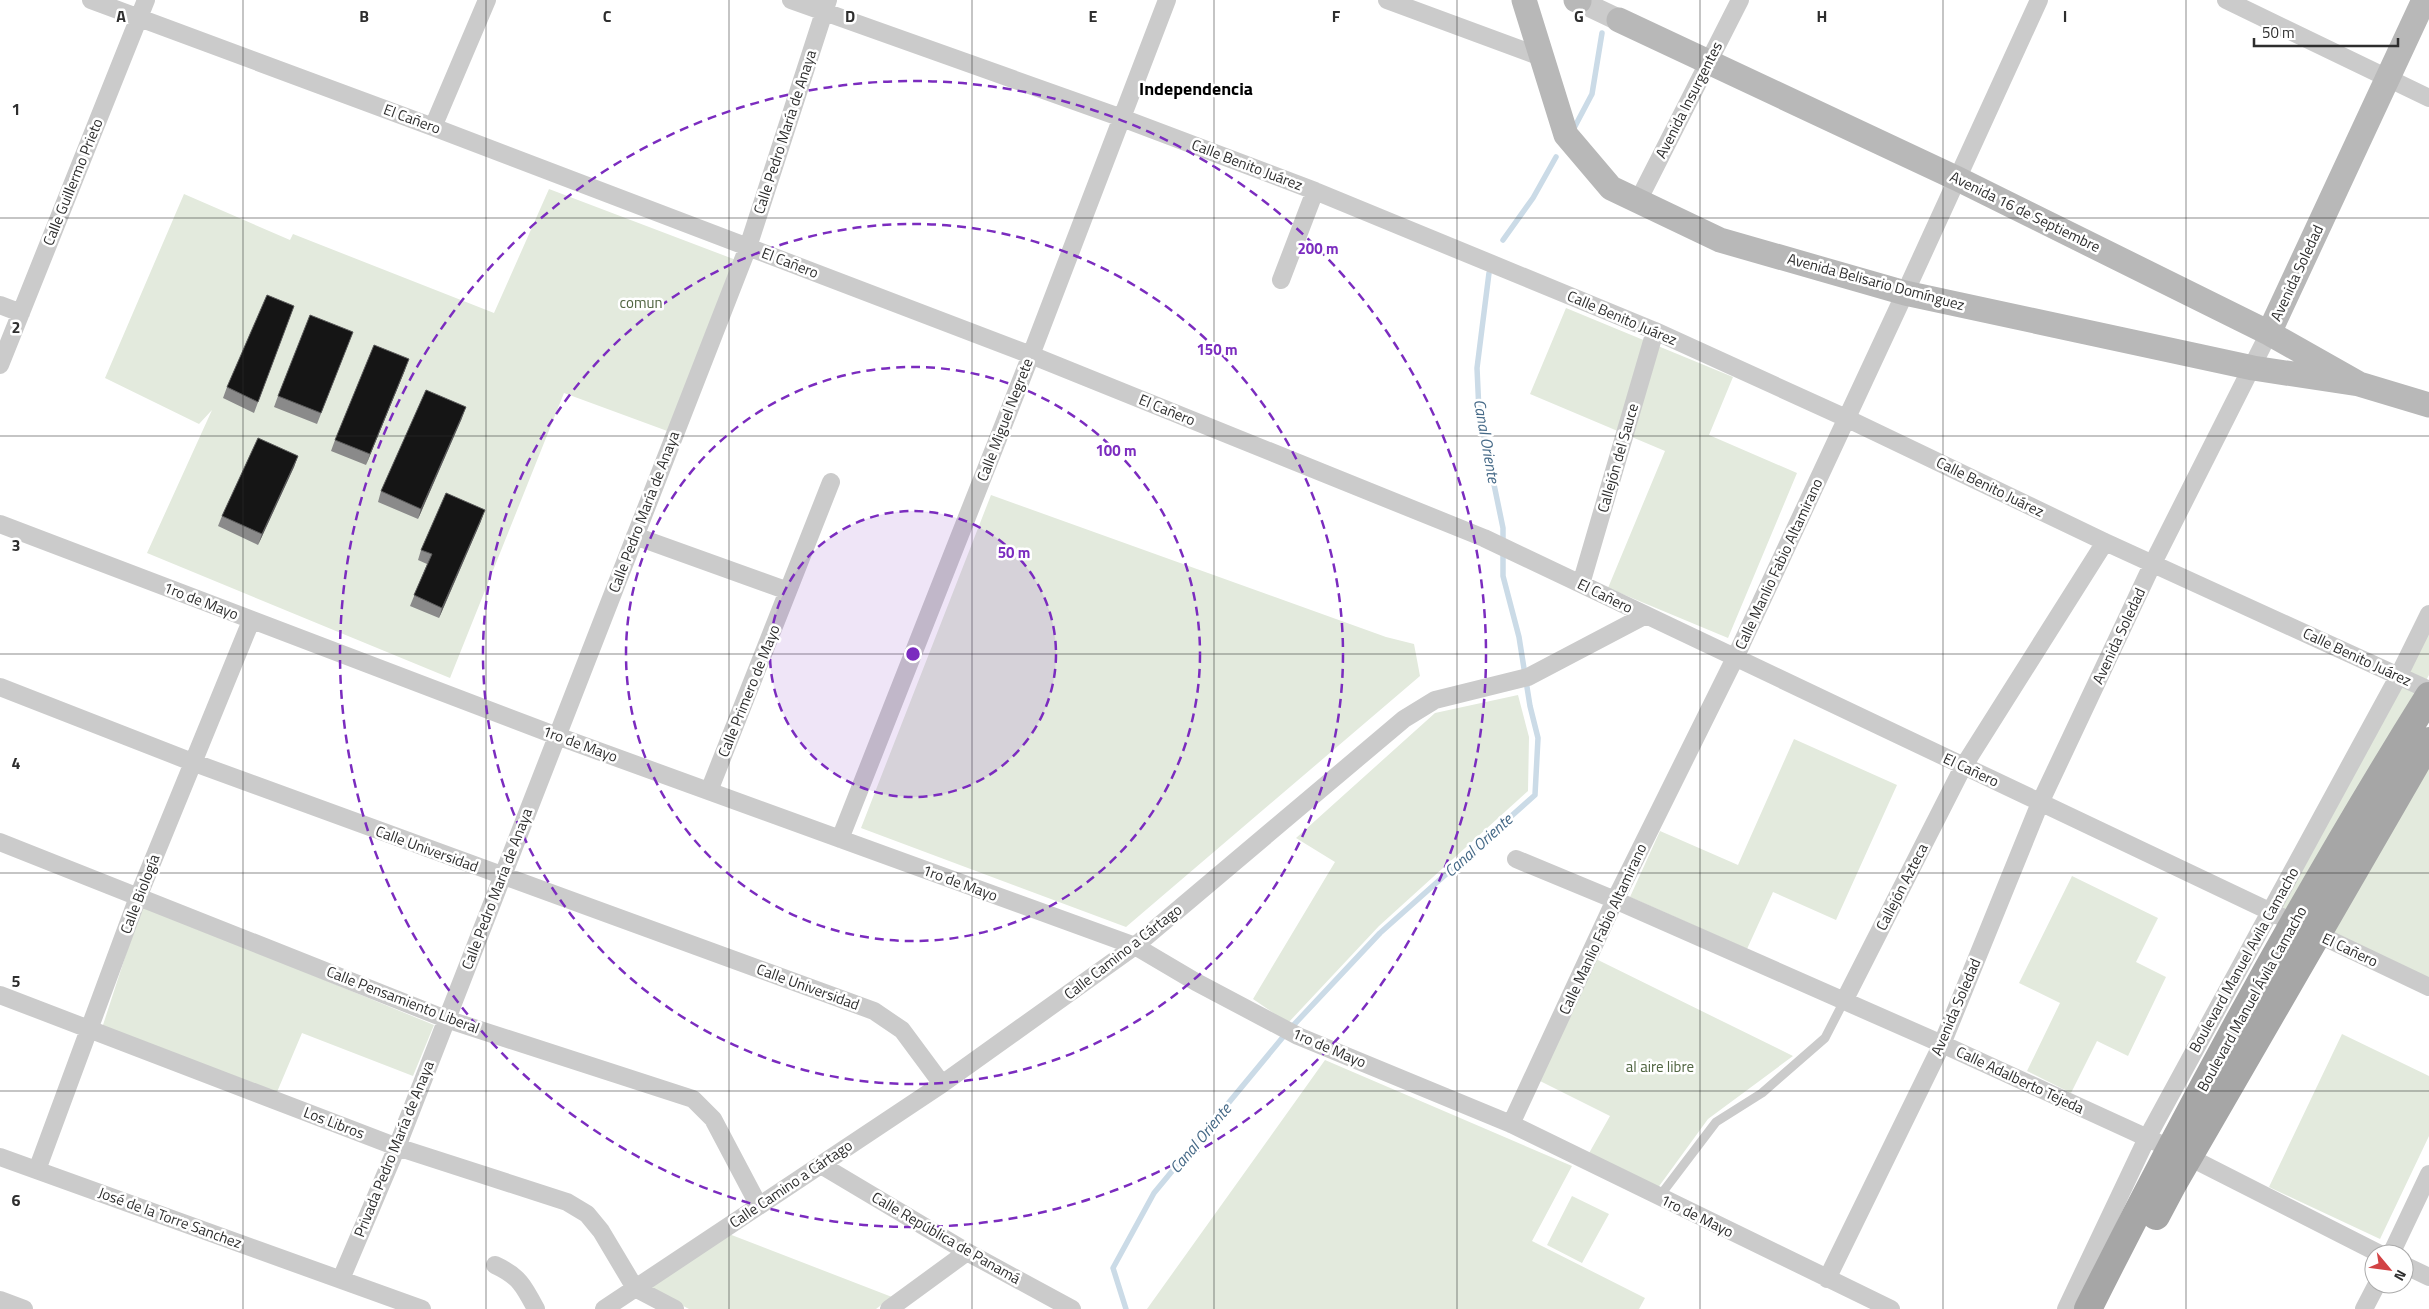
<svg xmlns="http://www.w3.org/2000/svg" width="2429" height="1309" font-family="'Titillium Web',sans-serif">
  <style>
    .green { fill: #e3eadd }
    .lines { fill: none; stroke-linecap: round; stroke-linejoin: round }
    .stream { stroke: #cbdbe7; stroke-width: 5.5 }
    .service { stroke: #cbcbcb; stroke-width: 9 }
    .minor { stroke: #cbcbcb; stroke-width: 18 }
    .tertiary { stroke: #cbcbcb; stroke-width: 22 }
    .secondary { stroke: #b8b8b8; stroke-width: 25 }
    .primary { stroke: #a6a6a6; stroke-width: 28 }
    .wall { fill: #8a8a8a }
    .shaded-wall { fill: #5b5b5b }
    .building { fill: #151515; stroke: #5b5b5b }
    .grid { fill: none; stroke: #2e2e2e; stroke-width: 1; stroke-opacity: 0.55 }
    .ring { fill: none; stroke: #7b2cbf; stroke-width: 2.5; stroke-dasharray: 9 6 }
    .labels { text-anchor: middle; stroke-width: 5; stroke-linejoin: round; paint-order: stroke }
    .street-label { font-size: 15px; fill: #2e2e2e; stroke: #fff }
    .park-label { font-size: 15px; fill: #4f6440; stroke: #fff }
    .water-label { font-size: 16px; font-style: italic; fill: #456987; stroke: #fff }
    .quarter-label { font-size: 18px; font-weight: bold; fill: #000; stroke: #fff }
    .grid-label { font-size: 16px; text-anchor: middle; font-weight: bold; fill: #2e2e2e; stroke: #fff; stroke-width: 5; stroke-linejoin: round; paint-order: stroke }
    .centre { fill: #7b2cbf; stroke: #fff; stroke-width: 2.5 }
    .ring-label { font-size: 15px; text-anchor: middle; font-weight: bold; fill: #7b2cbf; stroke: #fff; stroke-width: 5; stroke-linejoin: round; paint-order: stroke }
  </style>
  <rect width="100%" height="100%" fill="#fff"/>
  <!-- green -->
  <path class="green" d="M549,189L736,260L670,432L564,393L450,678L147,553L212,410L199,424L105,378L184,194L290,240L293,234L494,313Z
    M1566,308L1733,377L1709,435L1797,473L1728,638L1608,588L1665,451L1530,394Z
    M991,495L1386,637L1414,644L1420,676L1126,927L861,828Z
    M2429,613V675L2423,686L2400,676Z
    M2399,679L2421,690L2292,919L2275,910Z
    M1518,695L1529,737L1528,791L1379,926L1288,1023L1253,999L1335,862L1296,838L1435,713Z
    M1794,739L1897,785L1836,920L1773,892L1747,949L1630,897L1660,831L1738,865Z
    M2429,754V985L2327,936Z
    M2072,876L2158,918L2136,962L2166,977L2128,1056L2097,1041L2071,1093L2027,1071L2060,1003L2019,983Z
    M142,905L434,1025L413,1076L302,1033L277,1092L102,1028Z
    M1596,959L1793,1056L1708,1119L1657,1189L1588,1155L1610,1116L1536,1079Z
    M2342,1034L2429,1076V1136L2380,1239L2269,1187Z
    M1325,1060L1572,1166L1532,1241L1645,1298L1639,1309H1147Z
    M1572,1196L1609,1214L1582,1263L1547,1245Z
    M729,1234L892,1297L876,1309H689L647,1287Z"/>
  <g class="lines">
    <!-- stream -->
    <path class="stream" d="M1573,130L1592,94L1602,33
      M1503,240L1533,198L1556,157
      M1126,1309L1113,1268L1154,1193L1288,1031L1380,933L1535,795L1538,738L1530,706L1519,637L1503,576V528L1479,412L1477,368L1489,273"/>
    <!-- service -->
    <path class="service" d="M1659,1197L1716,1122L1762,1093L1825,1038L1844,1001"/>
    <!-- minor -->
    <path class="minor" d="M91,0L433,127L1031,355L1484,538L2429,987
      M791,0L1122,118L1315,191L1655,331L1846,418L2105,542L2429,690
      M1387,0L1541,57
      M2226,0L2429,98
      M433,127L487,0
      M1638,201L1740,0
      M1281,280L1315,191
      M0,305L21,313
      M0,365L146,0
      M0,524L557,736L1135,946L1196,982L1298,1036L1511,1124L1891,1309
      M635,536L788,591
      M1581,584L1655,331
      M0,687L192,762L874,1011L902,1030L942,1084
      M709,791L831,482
      M840,839L1031,355L1167,0
      M0,842L446,1019L693,1099L713,1119L759,1206
      M1516,859L1615,900L1942,1044L2189,1157L2380,1254
      M0,995L397,1147L567,1202L587,1214L601,1231L635,1288L675,1309
      M1844,1001L1963,767L2105,542
      M1511,1124L1615,900L1735,658L1905,293L2039,0
      M0,1157L422,1309
      M821,1165L967,1252L1072,1309
      M37,1170L138,897L251,621
      M2391,1254L2429,1174
      M495,1265C519,1276 524,1286 536,1309
      M2404,1265L2429,1277
      M341,1279L397,1147L748,247L828,0
      M1827,1279L1942,1044L2040,803L2153,563L2269,333
      M0,1300L24,1309
      M604,1309L942,1084L1135,946L1404,719L1435,700L1528,677L1646,615
      M889,1309L967,1252
      M2066,1309L2147,1138L2398,677L2429,614
      M2364,1309L2377,1284"/>
    <!-- tertiary -->
    <path class="tertiary" d="M1579,1L1619,20"/>
    <!-- secondary -->
    <path class="secondary" d="M1524,0L1566,135L1611,188L1720,240L1905,293L2253,368L2359,384
      M1576,0L1579,1
      M1619,20L1958,179L2269,333L2359,384L2429,405
      M2269,333L2424,0"/>
    <!-- primary -->
    <path class="primary" d="M2156,1216L2173,1184L2429,741
      M2088,1309C2193,1100 2305,894 2429,696"/>
  </g>
  <!-- wall -->
  <path class="wall" d="M294,306L254,413L223,398L227,387Z
    M353,332L317,424L274,407L278,396Z
    M405,370L366,465L331,451L335,440Z
    M462,418L418,519L378,502L381,491Z
    M298,456L294,467L258,545L218,526L222,516Z
    M481,521L439,618L410,606L427,564L418,560L421,550Z"/>
  <!-- shaded-wall -->
  <path class="shaded-wall" d="M409,359L405,370L366,465L370,454Z
    M466,407L462,418L418,519L421,509Z
    M298,456L294,467L258,545L262,534Z
    M485,510L481,521L439,618L442,608Z"/>
  <!-- building -->
  <path class="building" d="M267,295L294,306L258,402L227,387Z
    M310,315L353,332L321,413L278,396Z
    M374,345L409,359L370,454L335,440Z
    M426,390L466,407L421,509L381,491Z
    M258,438L298,456L262,534L222,516Z
    M446,493L485,510L442,608L414,595L432,554L421,550Z"/>
  <!-- grid -->
  <path class="grid" d="M243,0V1309M486,0V1309M729,0V1309M972,0V1309M1214,0V1309M1457,0V1309M1700,0V1309M1943,0V1309M2186,0V1309M0,218H2429M0,436H2429M0,654H2429M0,873H2429M0,1091H2429"/>
  <!-- distance rings -->
  <circle cx="913" cy="654" r="143" fill="#7b2cbf" fill-opacity=".12"/>
  <g class="ring">
    <circle cx="913" cy="654" r="143"/>
    <circle cx="913" cy="654" r="287"/>
    <circle cx="913" cy="654" r="430"/>
    <circle cx="913" cy="654" r="573"/>
  </g>
  <g class="labels">
    <!-- street labels -->
    <g class="street-label">
      <text transform="translate(1689 100) rotate(-63)" y="5">Avenida Insurgentes</text>
      <text transform="translate(412 119) rotate(20)" y="5">El Cañero</text>
      <text transform="translate(785 132) rotate(-72)" y="5">Calle Pedro María de Anaya</text>
      <text transform="translate(1247 165) rotate(21)" y="5">Calle Benito Juárez</text>
      <text transform="translate(73 182) rotate(-68)" y="5">Calle Guillermo Prieto</text>
      <text transform="translate(2025 212) rotate(26)" y="5">Avenida 16 de Septiembre</text>
      <text transform="translate(790 263) rotate(21)" y="5">El Cañero</text>
      <text transform="translate(2297 273) rotate(-65)" y="5">Avenida Soledad</text>
      <text transform="translate(1876 282) rotate(15)" y="5">Avenida Belisario Domínguez</text>
      <text transform="translate(1622 318) rotate(23)" y="5">Calle Benito Juárez</text>
      <text transform="translate(1167 410) rotate(22)" y="5">El Cañero</text>
      <text transform="translate(1005 420) rotate(-69)" y="5">Calle Miguel Negrete</text>
      <text transform="translate(1618 458) rotate(-74)" y="5">Callejón del Sauce</text>
      <text transform="translate(1990 487) rotate(26)" y="5">Calle Benito Juárez</text>
      <text transform="translate(644 512) rotate(-69)" y="5">Calle Pedro María de Anaya</text>
      <text transform="translate(1779 564) rotate(-65)" y="5">Calle Manlio Fabio Altamirano</text>
      <text transform="translate(1605 596) rotate(26)" y="5">El Cañero</text>
      <text transform="translate(201 601) rotate(21)" y="5">1ro de Mayo</text>
      <text transform="translate(2119 636) rotate(-65)" y="5">Avenida Soledad</text>
      <text transform="translate(2357 657) rotate(25)" y="5">Calle Benito Juárez</text>
      <text transform="translate(749 691) rotate(-68)" y="5">Calle Primero de Mayo</text>
      <text transform="translate(580 744) rotate(20)" y="5">1ro de Mayo</text>
      <text transform="translate(1971 770) rotate(25)" y="5">El Cañero</text>
      <text transform="translate(427 849) rotate(20)" y="5">Calle Universidad</text>
      <text transform="translate(960 883) rotate(20)" y="5">1ro de Mayo</text>
      <text transform="translate(1902 887) rotate(-63)" y="5">Callejón Azteca</text>
      <text transform="translate(497 889) rotate(-69)" y="5">Calle Pedro María de Anaya</text>
      <text transform="translate(140 894) rotate(-69)" y="5">Calle Biología</text>
      <text transform="translate(1603 929) rotate(-65)" y="5">Calle Manlio Fabio Altamirano</text>
      <text transform="translate(2350 950) rotate(25)" y="5">El Cañero</text>
      <text transform="translate(1123 952) rotate(-38)" y="5">Calle Camino a Cártago</text>
      <text transform="translate(2244 960) rotate(-61)" y="5">Boulevard Manuel Avila Camacho</text>
      <text transform="translate(808 987) rotate(20)" y="5">Calle Universidad</text>
      <text transform="translate(2252 999) rotate(-61)" y="5">Boulevard Manuel Ávila Camacho</text>
      <text transform="translate(403 1000) rotate(21)" y="5">Calle Pensamiento Liberal</text>
      <text transform="translate(1956 1007) rotate(-67)" y="5">Avenida Soledad</text>
      <text transform="translate(1329 1048) rotate(23)" y="5">1ro de Mayo</text>
      <text transform="translate(2020 1080) rotate(25)" y="5">Calle Adalberto Tejeda</text>
      <text transform="translate(334 1123) rotate(21)" y="5">Los Libros</text>
      <text transform="translate(394 1149) rotate(-68)" y="5">Privada Pedro María de Anaya</text>
      <text transform="translate(791 1184) rotate(-34)" y="5">Calle Camino a Cártago</text>
      <text transform="translate(1697 1216) rotate(26)" y="5">1ro de Mayo</text>
      <text transform="translate(170 1218) rotate(20)" y="5">José de la Torre Sanchez</text>
      <text transform="translate(946 1238) rotate(30)" y="5">Calle República de Panamá</text>
    </g>
    <!-- park labels -->
    <g class="park-label">
      <text x="641" y="308">comun</text>
      <text x="1660" y="1072">al aire libre</text>
    </g>
    <!-- water labels -->
    <g class="water-label">
      <text transform="translate(1487 441) rotate(80)" y="6">Canal Oriente</text>
      <text transform="translate(1478 845) rotate(-42)" y="6">Canal Oriente</text>
      <text transform="translate(1200 1138) rotate(-50)" y="6">Canal Oriente</text>
    </g>
    <!-- quarter labels -->
    <g class="quarter-label">
      <text x="1196" y="95">Independencia</text>
    </g>
  </g>
  <g class="grid-label">
    <text x="121" y="22">A</text>
    <text x="364" y="22">B</text>
    <text x="607" y="22">C</text>
    <text x="850" y="22">D</text>
    <text x="1093" y="22">E</text>
    <text x="1336" y="22">F</text>
    <text x="1579" y="22">G</text>
    <text x="1822" y="22">H</text>
    <text x="2065" y="22">I</text>
    <text x="16" y="115">1</text>
    <text x="16" y="333">2</text>
    <text x="16" y="551">3</text>
    <text x="16" y="769">4</text>
    <text x="16" y="987">5</text>
    <text x="16" y="1206">6</text>
  </g>
  <circle cx="913" cy="654" r="8" class="centre"/>
  <g class="ring-label">
    <text x="1318" y="254">200 m</text>
    <text x="1217" y="355">150 m</text>
    <text x="1116" y="456">100 m</text>
    <text x="1014" y="558">50 m</text>
  </g>
  <!-- north arrow -->
  <g transform="translate(2389 1269) rotate(119)"><circle r="24" fill="#ffffff" stroke="#ababab"/>
  <path d="M0-4L9 19L0 12L-9 19Z" fill="#d24345"/>
  <text y="-8" font-size="14" font-weight="bold" text-anchor="middle" fill="#2e2e2e">N</text>
  </g>
  <!-- scale -->
  <path d="M2254 38v8h144v-8" fill="none" stroke="#2e2e2e" stroke-width="2.5"/>
  <text x="2262" y="38" font-size="15" fill="#2e2e2e" stroke="#ffffff" stroke-width="4" paint-order="stroke">50 m</text>
</svg>
